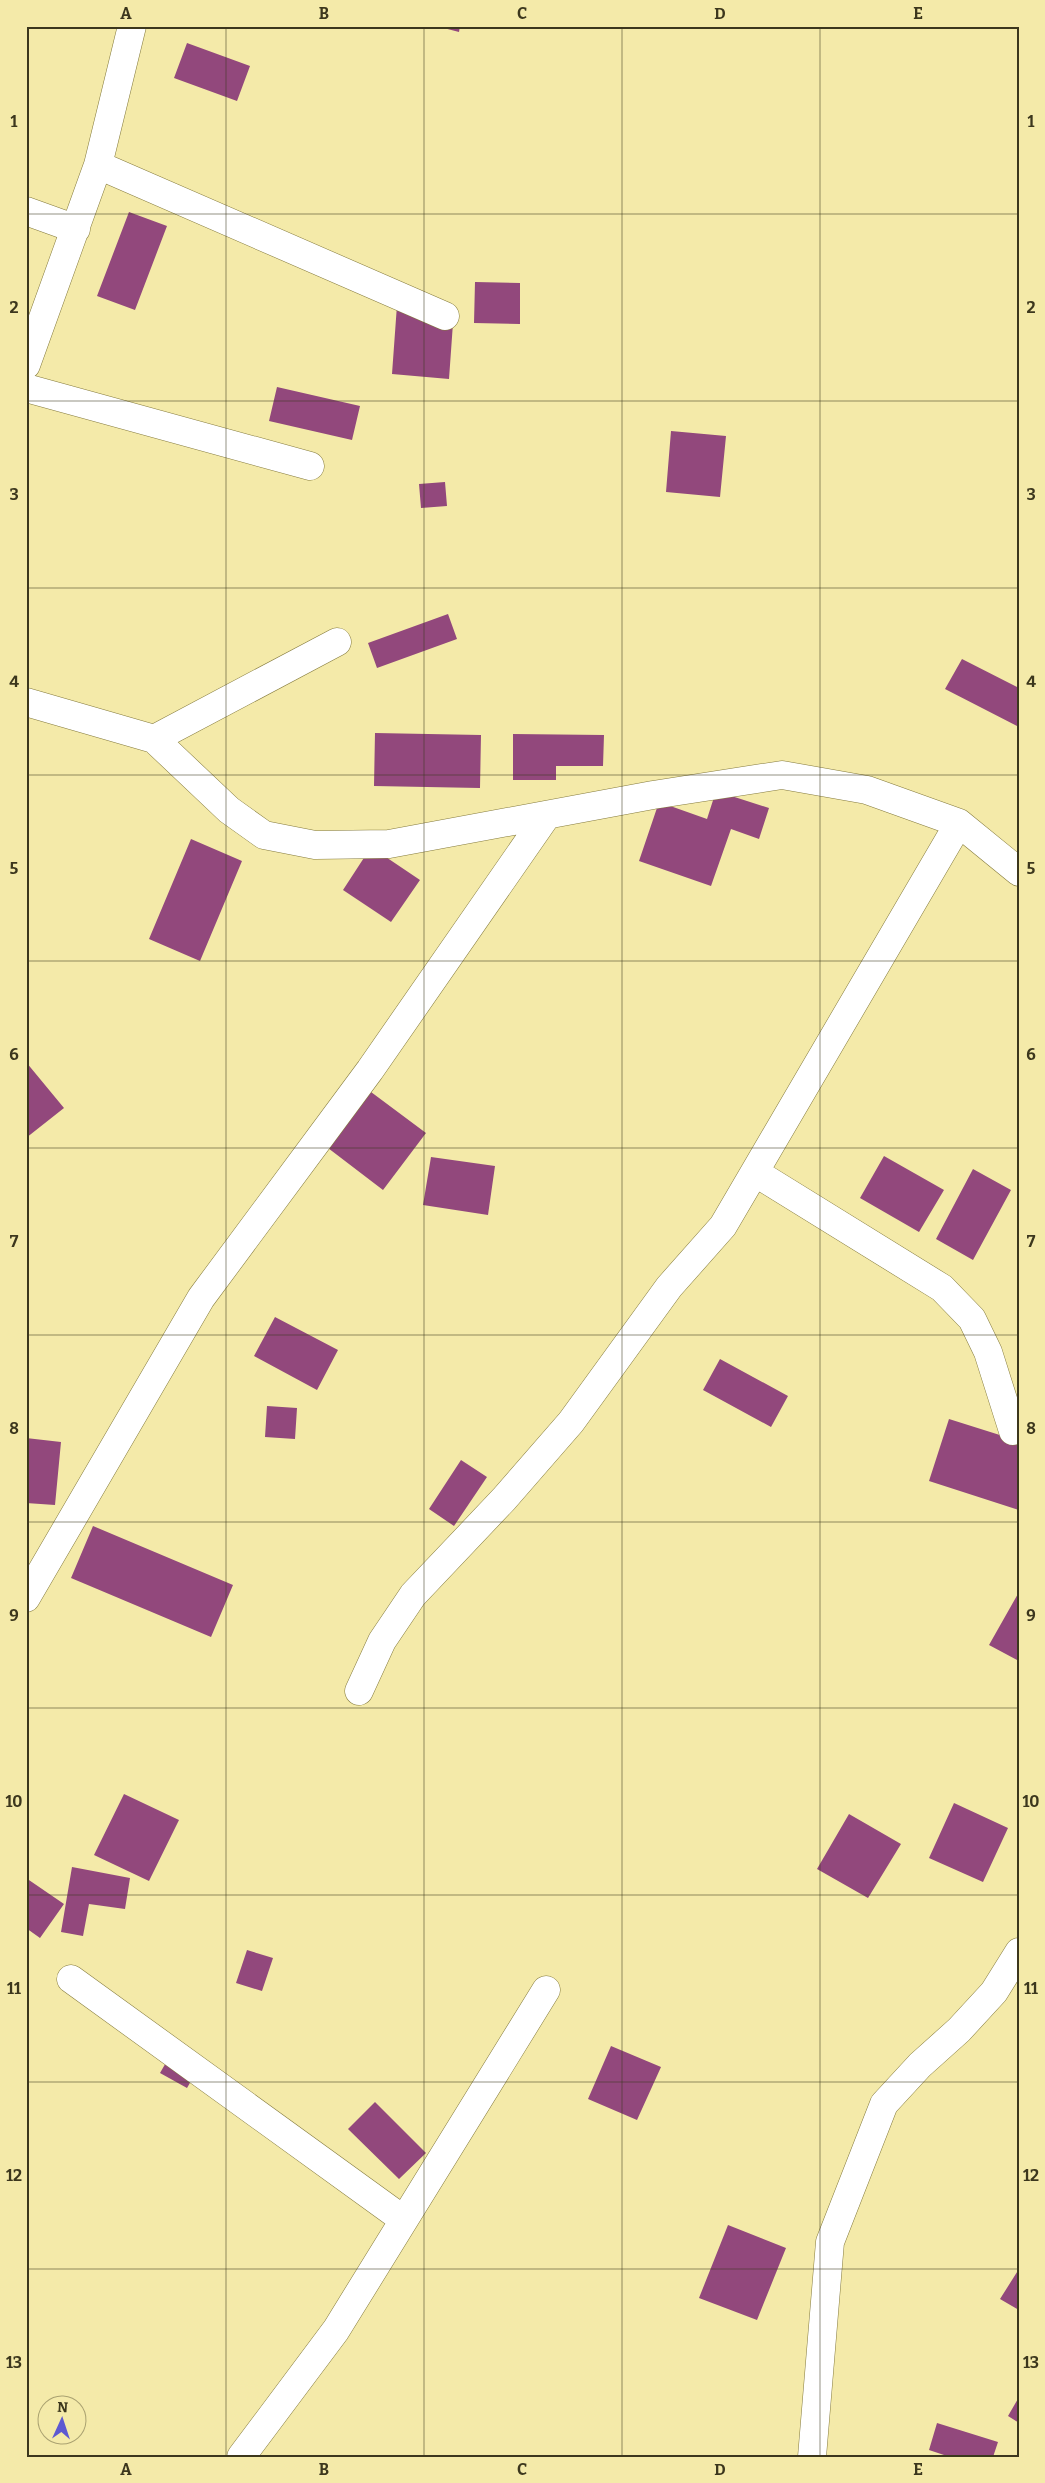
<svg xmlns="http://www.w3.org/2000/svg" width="1045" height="2483" font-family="Bitter,serif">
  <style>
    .building { fill: #92487c }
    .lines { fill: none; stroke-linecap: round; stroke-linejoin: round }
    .minor-casing { stroke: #857b3d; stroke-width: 29 }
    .minor { stroke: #fff; stroke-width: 28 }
    .grid { fill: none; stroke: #3c371d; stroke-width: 1; stroke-opacity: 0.55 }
    .neatline { fill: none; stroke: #3c371d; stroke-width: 2 }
    .grid-label { font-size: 16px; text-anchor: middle; font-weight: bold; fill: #3c371d }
  </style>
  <rect width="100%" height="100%" fill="#f4eaa9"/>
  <!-- building -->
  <path class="building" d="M436,26H460L459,32Z
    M187,43L250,66L237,101L174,78Z
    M129,212L167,226L135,310L97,296Z
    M475,282L520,283V324L474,323Z
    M397,305L454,309L449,379L392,374Z
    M277,387L360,406L352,440L269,421Z
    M671,431L726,436L720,497L666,492Z
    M445,482L447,506L421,508L419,484Z
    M448,614L457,639L377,668L368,643Z
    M962,659L1019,688V727L945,689Z
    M375,733L481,735L480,788L374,786Z
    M513,734L604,735L603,766H556V780H513Z
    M716,791L769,808L759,839L731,829L711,886L639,861L659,802L707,819Z
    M191,839L242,861L200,961L149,939Z
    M371,847L420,880L391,922L343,890Z
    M26,1062L64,1108L26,1138Z
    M371,1092L426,1133L383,1190L328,1148Z
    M884,1156L944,1190L919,1232L860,1198Z
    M431,1157L495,1166L488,1215L423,1205Z
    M973,1169L1011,1190L973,1260L936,1239Z
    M275,1317L338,1350L317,1390L254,1356Z
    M720,1359L788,1396L771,1427L703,1390Z
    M267,1406L297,1408L295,1439L265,1437Z
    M949,1419L1019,1441V1510L929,1481Z
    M26,1438L61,1442L55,1505L26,1503Z
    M461,1460L487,1477L454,1526L429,1509Z
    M93,1526L233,1585L211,1637L71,1578Z
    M1019,1592V1661L989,1645Z
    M124,1794L179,1820L149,1881L94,1855Z
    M954,1803L1008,1828L983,1882L929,1858Z
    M849,1814L901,1844L868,1898L817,1869Z
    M72,1867L130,1878L125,1909L89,1904L83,1936L61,1932Z
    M26,1878L64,1904L40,1938L26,1928Z
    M247,1950L273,1958L262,1991L236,1983Z
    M611,2046L661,2067L637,2120L588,2099Z
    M175,2047L202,2062L187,2088L160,2073Z
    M375,2102L426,2153L399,2179L348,2129Z
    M728,2225L786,2248L757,2320L699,2298Z
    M1019,2269V2310L1000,2299Z
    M1019,2397V2423L1008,2416Z
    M937,2423L998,2442L993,2457H950L929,2450Z"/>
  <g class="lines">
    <defs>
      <path id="minor" d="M98,165L445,316
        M26,211L76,229
        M26,365L98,165L132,26
        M26,388L310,466
        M26,702L154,739L229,810L264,835L315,845L389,844L653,795L782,775L867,790L959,823L1019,872
        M154,739L337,642
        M756,1173L942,1288L972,1319L988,1352L1013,1431
        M26,1598L201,1298L370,1070L547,815
        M359,1691L382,1641L413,1595L504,1499L571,1422L669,1287L723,1226L959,823
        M71,1979L404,2220
        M241,2457L336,2330L546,1990
        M812,2457L830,2242L884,2104L920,2065L959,2030L994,1992L1019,1952"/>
    </defs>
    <!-- minor casing -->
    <use href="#minor" class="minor-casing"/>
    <!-- minor -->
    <use href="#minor" class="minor"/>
  </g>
  <!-- grid -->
  <path class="grid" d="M226,26V2457M424,26V2457M622,26V2457M820,26V2457M26,214H1019M26,401H1019M26,588H1019M26,775H1019M26,961H1019M26,1148H1019M26,1335H1019M26,1522H1019M26,1708H1019M26,1895H1019M26,2082H1019M26,2269H1019"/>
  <!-- border -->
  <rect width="1045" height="2483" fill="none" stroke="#f4eaa9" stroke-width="55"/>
  <!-- north arrow -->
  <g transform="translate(62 2420) rotate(3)"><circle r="24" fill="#f4eaa9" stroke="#aaa271"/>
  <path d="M0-4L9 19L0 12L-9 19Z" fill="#5e59d1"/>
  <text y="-8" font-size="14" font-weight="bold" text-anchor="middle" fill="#3c371d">N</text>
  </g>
  <rect x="28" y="28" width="990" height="2428" class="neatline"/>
  <g class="grid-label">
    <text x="126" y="19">A</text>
    <text x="324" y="19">B</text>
    <text x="522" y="19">C</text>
    <text x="720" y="19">D</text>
    <text x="918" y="19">E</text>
    <text x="14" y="127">1</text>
    <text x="1031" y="127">1</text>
    <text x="14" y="313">2</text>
    <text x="1031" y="313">2</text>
    <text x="14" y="500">3</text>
    <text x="1031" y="500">3</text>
    <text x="14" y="687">4</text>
    <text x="1031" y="687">4</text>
    <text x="14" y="874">5</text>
    <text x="1031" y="874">5</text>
    <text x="14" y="1060">6</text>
    <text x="1031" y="1060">6</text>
    <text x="14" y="1247">7</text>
    <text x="1031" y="1247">7</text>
    <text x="14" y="1434">8</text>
    <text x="1031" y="1434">8</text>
    <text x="14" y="1621">9</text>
    <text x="1031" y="1621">9</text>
    <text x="14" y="1807">10</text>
    <text x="1031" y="1807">10</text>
    <text x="14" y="1994">11</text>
    <text x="1031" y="1994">11</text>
    <text x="14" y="2181">12</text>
    <text x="1031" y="2181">12</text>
    <text x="14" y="2368">13</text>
    <text x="1031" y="2368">13</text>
    <text x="126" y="2475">A</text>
    <text x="324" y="2475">B</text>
    <text x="522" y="2475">C</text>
    <text x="720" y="2475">D</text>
    <text x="918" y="2475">E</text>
  </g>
</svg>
